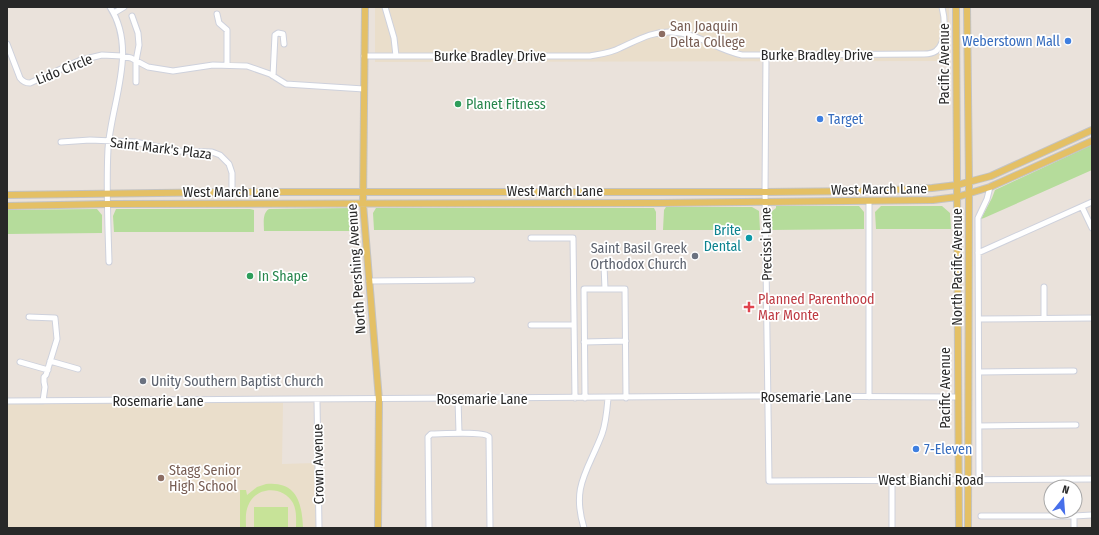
<svg xmlns="http://www.w3.org/2000/svg" width="1099" height="535" font-family="'Fira Sans Condensed',sans-serif">
  <style>
    .education { fill: #eadecb }
    .green { fill: #b5dc9b }
    .pitch { fill: #c7e398 }
    .lines { fill: none; stroke-linecap: round; stroke-linejoin: round }
    .minor-casing { stroke: #ced1dc; stroke-width: 7 }
    .major-casing { stroke: #c3c3c3; stroke-width: 8 }
    .minor { stroke: #fff; stroke-width: 5 }
    .major { stroke: #e4c065; stroke-width: 6 }
    .education-dot { fill: #8d6e63; stroke: #fff; stroke-width: 1.5 }
    .shop-dot { fill: #3f7fe0; stroke: #fff; stroke-width: 1.5 }
    .leisure-dot { fill: #2e9e5b; stroke: #fff; stroke-width: 1.5 }
    .culture-dot { fill: #0f9aa8; stroke: #fff; stroke-width: 1.5 }
    .worship-dot { fill: #6b7280; stroke: #fff; stroke-width: 1.5 }
    .health-dot { fill: #e0444e; stroke: #fff; stroke-width: 1.5 }
    .labels { text-anchor: middle; stroke-width: 3.5; stroke-linejoin: round; paint-order: stroke }
    .education-label { font-size: 14px; fill: #785e54; stroke: #fff; text-anchor: start }
    .shop-label { font-size: 14px; fill: #366cbe; stroke: #fff; text-anchor: start }
    .street-label { font-size: 14px; fill: #282828; stroke: #fff }
    .leisure-label { font-size: 14px; fill: #27864d; stroke: #fff; text-anchor: start }
    .culture-label { font-size: 14px; fill: #0d838f; stroke: #fff; text-anchor: end }
    .worship-label { font-size: 14px; fill: #5b616d; stroke: #fff; text-anchor: end }
    .health-label { font-size: 14px; fill: #be3a42; stroke: #fff; text-anchor: start }
  </style>
  <rect width="100%" height="100%" fill="#eae2db"/>
  <!-- education -->
  <path class="education" d="M375,7H949V61L375,62Z
    M165,402L283,403L282,464L315,463L316,528H7V404Z"/>
  <!-- green -->
  <path class="green" d="M1092,145V170L984,218L981,219L992,198L995,190Z
    M776,206H859L864,212V229L771,230V212L776,208Z
    M881,206H942L950,213L951,229H876L875,212Z
    M666,207H752L759,211L760,230H663L664,210Z
    M352,208L355,213L356,231H264C264,224 262,213 269,209Z
    M376,208H654L656,212V230H374L373,213Z
    M97,209L102,215V233L7,234V210Z
    M116,209H250L254,210V232H114L113,216Z"/>
  <!-- pitch -->
  <path class="pitch" d="M266,484C297,481 302,503 303,528H296C296,520 297,511 293,503C283,485 255,486 248,506C245,513 246,521 246,528H240V490H246L247,495L257,487Z
    M254,507H288V528H254Z"/>
  <g class="lines">
    <defs>
      <path id="minor" d="M385,7L394,38L396,56
        M114,13L124,7
        M217,14L219,23L227,30V65
        M132,16L138,33L139,45L136,61V82
        M7,44L20,78C23,82 26,83 30,83L81,60L102,55L122,56L131,58L148,67L173,71L213,65L247,66L270,74L286,84L364,89
        M766,55L765,192L769,481L1092,479
        M364,56H590C601,54 611,53 620,48C638,40 652,31 672,32C699,33 716,50 742,55L924,54C928,54 933,53 936,51C947,42 945,19 942,7
        M273,76L275,35L278,33L283,34L284,44
        M61,142L90,140L135,142L178,151L212,152L220,155L229,164L232,173V192
        M869,201V397
        M1082,207L1092,228
        M531,238H573L575,398
        M978,253L1092,202
        M109,262C108,225 106,187 108,149C111,103 138,50 110,7
        M604,265L605,289
        M369,281L472,280
        M1044,287V318
        M29,317L55,318L57,339L46,375L44,377V382L45,387L43,401
        M979,319L1092,318
        M531,325H573
        M584,342L626,341
        M50,361L78,369
        M20,362L48,370
        M979,372L1074,371
        M585,398L584,289H625L626,398
        M458,399L459,433
        M317,400L319,528
        M7,401L753,396L957,397
        M979,426L1076,425
        M979,480L978,218L987,199L990,187
        M981,516H1074
        M429,528L428,437L431,434C441,434 485,431 489,437L490,528
        M584,528C571,486 588,471 602,434C606,423 607,410 608,398
        M892,528V480
        M1074,528V516L1092,515"/>
      <path id="major" d="M365,7L363,204L379,400L378,528
        M956,7L959,528
        M967,7L969,182L968,528
        M7,195L232,192H765L870,191L932,188L957,185L991,176L1092,130
        M7,206L108,204L660,203L933,200L957,197L990,187L1092,141"/>
    </defs>
    <!-- minor casing -->
    <use href="#minor" class="minor-casing"/>
    <!-- major casing -->
    <use href="#major" class="major-casing"/>
    <!-- minor -->
    <use href="#minor" class="minor"/>
    <!-- major -->
    <use href="#major" class="major"/>
  </g>
  <!-- markers -->
  <g class="education-dot">
    <circle cx="662" cy="34" r="4"/>
    <circle cx="161" cy="478" r="4"/>
  </g>
  <g class="shop-dot">
    <circle cx="1068" cy="41" r="4"/>
    <circle cx="820" cy="119" r="4"/>
    <circle cx="916" cy="449" r="4"/>
  </g>
  <g class="leisure-dot">
    <circle cx="458" cy="104" r="4"/>
    <circle cx="250" cy="276" r="4"/>
  </g>
  <circle class="culture-dot" cx="749" cy="238" r="4"/>
  <g class="worship-dot">
    <circle cx="695" cy="256" r="4"/>
    <circle cx="143" cy="381" r="4"/>
  </g>
  <path class="health-dot" d="M747 301h4v4h4v4h-4v4h-4v-4h-4v-4h4z"/>
  <g class="labels">
    <!-- education labels -->
    <g class="education-label">
      <text x="670" y="31">San Joaquin<tspan x="670" dy="16">Delta College</tspan></text>
      <text x="169" y="475">Stagg Senior<tspan x="169" dy="16">High School</tspan></text>
    </g>
    <!-- shop labels -->
    <g class="shop-label">
      <text x="1060" y="46" text-anchor="end">Weberstown Mall</text>
      <text x="828" y="124">Target</text>
      <text x="924" y="454">7-Eleven</text>
    </g>
    <!-- street labels -->
    <g class="street-label">
      <text x="817" y="60">Burke Bradley Drive</text>
      <text x="490" y="61">Burke Bradley Drive</text>
      <text transform="translate(944 64) rotate(-90)" y="5">Pacific Avenue</text>
      <text transform="translate(64 69) rotate(-22)" y="5">Lido Circle</text>
      <text transform="translate(161 148) rotate(7)" y="5">Saint Mark's Plaza</text>
      <text transform="translate(879 189) rotate(-1)" y="5">West March Lane</text>
      <text x="555" y="196">West March Lane</text>
      <text x="231" y="197">West March Lane</text>
      <text transform="translate(766 244) rotate(-91)" y="5">Precissi Lane</text>
      <text transform="translate(957 267) rotate(-90)" y="5">North Pacific Avenue</text>
      <text transform="translate(356 269) rotate(-94)" y="5">North Pershing Avenue</text>
      <text transform="translate(945 388) rotate(-90)" y="5">Pacific Avenue</text>
      <text x="806" y="402">Rosemarie Lane</text>
      <text x="482" y="404">Rosemarie Lane</text>
      <text x="158" y="406">Rosemarie Lane</text>
      <text transform="translate(318 464) rotate(-91)" y="5">Crown Avenue</text>
      <text x="931" y="485">West Bianchi Road</text>
    </g>
    <!-- leisure labels -->
    <g class="leisure-label">
      <text x="466" y="109">Planet Fitness</text>
      <text x="258" y="281">In Shape</text>
    </g>
    <!-- culture labels -->
    <g class="culture-label">
      <text x="741" y="235">Brite<tspan x="741" dy="16">Dental</tspan></text>
    </g>
    <!-- worship labels -->
    <g class="worship-label">
      <text x="687" y="253">Saint Basil Greek<tspan x="687" dy="16">Orthodox Church</tspan></text>
      <text x="151" y="386" text-anchor="start">Unity Southern Baptist Church</text>
    </g>
    <!-- health labels -->
    <g class="health-label">
      <text x="758" y="304">Planned Parenthood<tspan x="758" dy="16">Mar Monte</tspan></text>
    </g>
  </g>
  <!-- border -->
  <rect width="1099" height="535" fill="none" stroke="#282828" stroke-width="16"/>
  <!-- north arrow -->
  <g transform="translate(1063 499) rotate(17)"><circle r="19" fill="#ffffff" stroke="#a9a9a9"/>
  <path d="M0-3L7 15L0 10L-7 15Z" fill="#476fea"/>
  <text y="-6" font-size="11" font-weight="bold" text-anchor="middle" fill="#282828">N</text>
  </g>
</svg>
